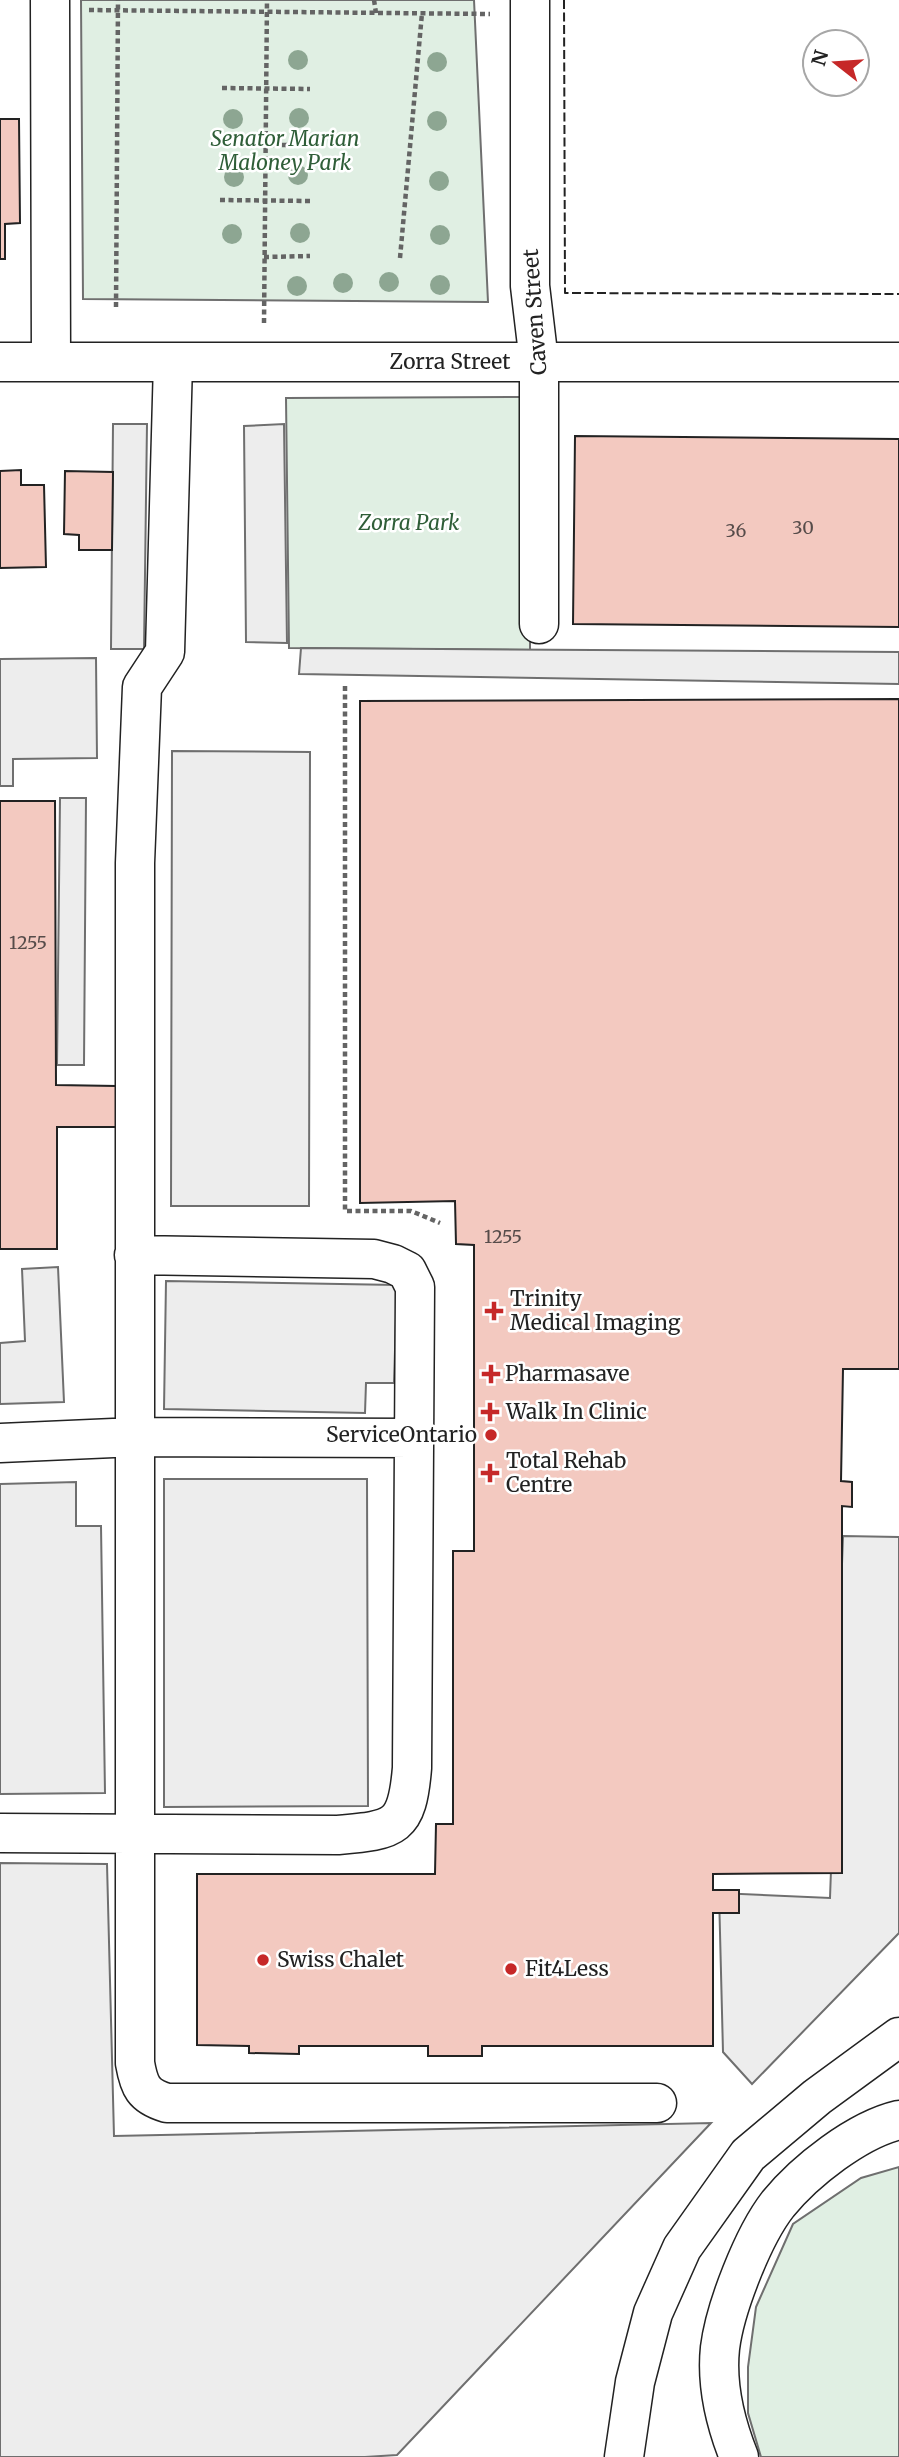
<svg xmlns="http://www.w3.org/2000/svg" width="899" height="2457" font-family="Merriweather,serif">
  <style>
    .green { fill: #e0efe3; stroke: #6f6f6f; stroke-width: 2 }
    .parking { fill: #ededed; stroke: #6f6f6f; stroke-width: 2 }
    .building { fill: #f3c9c0; stroke: #222; stroke-width: 2 }
    .lines { fill: none; stroke-linecap: round; stroke-linejoin: round }
    .minor-casing { stroke: #222; stroke-width: 41 }
    .highway-casing { stroke: #222; stroke-width: 41 }
    .path { stroke: #646464; stroke-width: 4.5; stroke-dasharray: 5 3.5; stroke-linecap: butt }
    .minor { stroke: #fff; stroke-width: 38 }
    .highway { stroke: #fff; stroke-width: 38 }
    .fence { stroke: #222; stroke-width: 2; stroke-dasharray: 9 3.5; stroke-linecap: butt }
    .tree { fill: #8da692 }
    .poi-dot { fill: #c62828; stroke: #fff; stroke-width: 2.5 }
    .labels { text-anchor: middle; stroke-width: 5; stroke-linejoin: round; paint-order: stroke }
    .number-label { font-size: 18px; fill: #564c4a }
    .park-label { font-size: 21px; font-style: italic; fill: #2f5e38; stroke: #fff }
    .street-label { font-size: 21px; fill: #222; stroke: #fff }
    .poi-label { font-size: 21px; fill: #222; stroke: #fff; text-anchor: start }
  </style>
  <rect width="100%" height="100%" fill="#fff"/>
  <!-- green -->
  <path class="green" d="M81,0H474L488,302L83,299Z
    M531,397L530,650L289,648L286,398Z
    M899,2167V2457H761L748,2413V2367L756,2307L793,2224L861,2178Z"/>
  <!-- parking -->
  <path class="parking" d="M113,424H147L144,649H111Z
    M284,424L287,643L246,642L244,426Z
    M301,648L899,652V684L299,674Z
    M96,658L97,758L13,759V786H0V659Z
    M172,751L310,752L309,1206H171Z
    M60,798H86L84,1065H57Z
    M58,1267L64,1402L0,1404V1343L25,1341L22,1269Z
    M166,1281L397,1285L394,1383H366L365,1413L164,1409Z
    M164,1479H367L368,1806L164,1807Z
    M76,1482V1526H101L105,1793L0,1794V1484Z
    M843,1536L899,1537V1933L752,2084L723,2052L719,1893L830,1898Z
    M0,1863L107,1864L114,2136L711,2123L397,2455L365,2457H0Z"/>
  <!-- building -->
  <path class="building" d="M0,119H19L20,223L5,224V259H0Z
    M575,436L899,439V627L573,624Z
    M21,470V485H44L46,567L0,568V471Z
    M65,471L113,472L112,550H79V535L64,534Z
    M899,699V1369H843L841,1481L852,1482V1507L842,1506V1873L713,1874V1890H739V1913H713V2046H482V2056H428V2046H299V2054L249,2053V2046L197,2045V1874H435L436,1824H453V1551H474V1245L456,1244L455,1201L360,1203V701Z
    M0,801H55L56,1085L116,1086L117,1127H57V1249H0Z"/>
  <g class="lines">
    <defs>
      <path id="minor" d="M50,0L51,362
        M530,0V286L539,362V624
        M0,362H899
        M173,362L165,652L142,687L135,863V2063C139,2086 143,2096 167,2103H657
        M0,1443L136,1437L414,1438
        M0,1833L338,1835C396,1830 407,1828 412,1768L415,1287L407,1271L393,1264L374,1259L134,1255"/>
      <path id="highway" d="M624,2457L635,2382L653,2313L682,2248L748,2155L817,2097L899,2037
        M739,2457C725,2422 716,2386 720,2348C725,2308 753,2236 778,2204C805,2171 857,2130 899,2120"/>
    </defs>
    <!-- minor casing -->
    <use href="#minor" class="minor-casing"/>
    <!-- highway casing -->
    <use href="#highway" class="highway-casing"/>
    <!-- path -->
    <path class="path" d="M374,0L376,13
      M89,10L490,14
      M222,88L310,89
      M265,145H310
      M220,200L312,201
      M264,257L310,256
      M400,258L422,13
      M116,307L118,0
      M264,323L267,0
      M345,686V1211H411L440,1223"/>
    <!-- minor -->
    <use href="#minor" class="minor"/>
    <!-- highway -->
    <use href="#highway" class="highway"/>
    <!-- fence -->
    <path class="fence" d="M564,0L565,293L899,294"/>
  </g>
  <!-- trees -->
  <g class="tree">
    <circle cx="298" cy="60" r="10"/>
    <circle cx="437" cy="62" r="10"/>
    <circle cx="299" cy="118" r="10"/>
    <circle cx="233" cy="119" r="10"/>
    <circle cx="437" cy="121" r="10"/>
    <circle cx="298" cy="175" r="10"/>
    <circle cx="234" cy="177" r="10"/>
    <circle cx="439" cy="181" r="10"/>
    <circle cx="300" cy="233" r="10"/>
    <circle cx="232" cy="234" r="10"/>
    <circle cx="440" cy="235" r="10"/>
    <circle cx="389" cy="282" r="10"/>
    <circle cx="343" cy="283" r="10"/>
    <circle cx="440" cy="285" r="10"/>
    <circle cx="297" cy="286" r="10"/>
  </g>
  <!-- markers -->
  <g class="poi-dot">
    <path d="M490.5 1300.5h7v7h7v7h-7v7h-7v-7h-7v-7h7z"/>
    <path d="M487.5 1363.5h7v7h7v7h-7v7h-7v-7h-7v-7h7z"/>
    <path d="M486.5 1401.5h7v7h7v7h-7v7h-7v-7h-7v-7h7z"/>
    <circle cx="491" cy="1435" r="7"/>
    <path d="M486.5 1462.5h7v7h7v7h-7v7h-7v-7h-7v-7h7z"/>
    <circle cx="263" cy="1960" r="7"/>
    <circle cx="511" cy="1969" r="7"/>
  </g>
  <g class="labels">
    <!-- number labels -->
    <g class="number-label">
      <text x="803" y="534">30</text>
      <text x="736" y="537">36</text>
      <text x="28" y="949">1255</text>
      <text x="503" y="1243">1255</text>
    </g>
    <!-- park labels -->
    <g class="park-label">
      <text x="285" y="146">Senator Marian<tspan x="285" dy="24">Maloney Park</tspan></text>
      <text x="409" y="530">Zorra Park</text>
    </g>
    <!-- street labels -->
    <g class="street-label">
      <text transform="translate(535 312) rotate(-94)" y="7">Caven Street</text>
      <text x="450" y="369">Zorra Street</text>
    </g>
    <!-- poi labels -->
    <g class="poi-label">
      <text x="510" y="1306">Trinity<tspan x="510" dy="24">Medical Imaging</tspan></text>
      <text x="505" y="1381">Pharmasave</text>
      <text x="506" y="1419">Walk In Clinic</text>
      <text x="477" y="1442" text-anchor="end">ServiceOntario</text>
      <text x="506" y="1468">Total Rehab<tspan x="506" dy="24">Centre</tspan></text>
      <text x="277" y="1967">Swiss Chalet</text>
      <text x="525" y="1976">Fit4Less</text>
    </g>
  </g>
  <!-- north arrow -->
  <g transform="translate(836 63) rotate(287)"><circle r="33" fill="#ffffff" stroke="#a7a7a7" stroke-width="2"/>
  <path d="M0-5L12 26L0 18L-12 26Z" fill="#c62828"/>
  <text y="-10" font-size="19" font-weight="bold" text-anchor="middle" fill="#222222">N</text>
  </g>
</svg>
